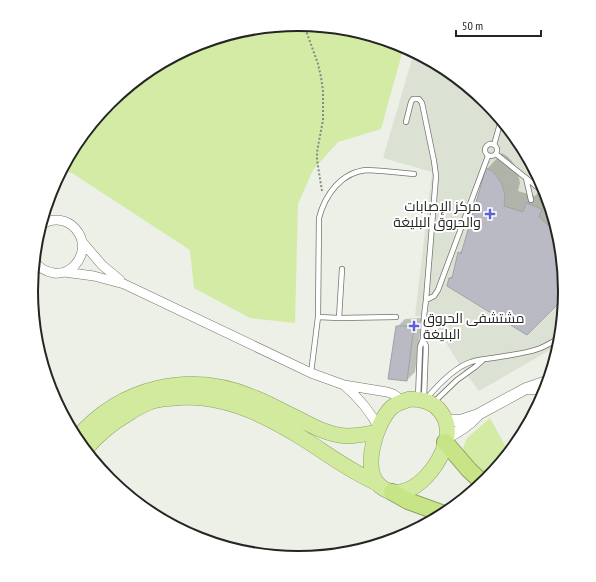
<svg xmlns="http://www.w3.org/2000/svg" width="596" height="582" font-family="'PT Sans Narrow',Cairo,sans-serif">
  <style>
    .built { fill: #dce2d3 }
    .green { fill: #d3eba4 }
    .shadow { fill: #0003 }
    .building { fill: #b9bac3; stroke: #a0a2aa }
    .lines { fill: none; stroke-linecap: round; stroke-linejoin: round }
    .service-casing { stroke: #72756d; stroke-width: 6 }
    .minor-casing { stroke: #72756d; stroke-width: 10 }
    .tertiary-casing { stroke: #72756d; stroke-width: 12 }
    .trunk-casing { stroke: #8ea263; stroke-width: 16 }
    .motorway-casing { stroke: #8ea263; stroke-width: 18 }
    .path { stroke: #878983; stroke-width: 2; stroke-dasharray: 2 2; stroke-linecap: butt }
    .service { stroke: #fff; stroke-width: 4.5 }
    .minor { stroke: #fff; stroke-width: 9 }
    .tertiary { stroke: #fff; stroke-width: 11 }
    .trunk { stroke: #d2ea9e; stroke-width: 15 }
    .motorway { stroke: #c7e586; stroke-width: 16 }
    .poi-dot { fill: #5e60d8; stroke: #fff; stroke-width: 1.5 }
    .labels { text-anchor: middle; stroke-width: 4; stroke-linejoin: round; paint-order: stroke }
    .poi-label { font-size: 14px; fill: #252623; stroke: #fff; text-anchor: end }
    .rim { fill: none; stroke: #252623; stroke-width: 2 }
  </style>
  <rect width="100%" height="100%" fill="#ecf0e7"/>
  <!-- built -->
  <path class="built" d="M414,52L447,69L487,102L520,143L545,189L560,239L565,291L559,345L479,391L461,367L430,317L415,316L432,172L383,158Z"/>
  <!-- green -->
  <path class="green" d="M298,24L350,29L404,46L381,129L338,142L313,170L298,204L295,323L250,318L194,288L190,250L72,173L61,171L76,142L109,102L150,69L196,44L246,29Z
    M490,418L509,453L489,477L473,468L466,458L463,448L467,438Z"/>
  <!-- shadow -->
  <path class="shadow" d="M502,153L507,156L511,160L517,169L520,183L518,191L535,196L542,188L545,189L560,239L565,291L564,297L527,334L450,278L454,274L459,253L464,248L487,169Z
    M422,318L415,372L407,380L397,327L405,319Z"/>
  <!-- building -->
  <path class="building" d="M486,168L492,171L496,175L502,184L504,191L505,199L504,206L523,212L526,203L542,209L539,217L559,235L560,239L565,291L564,298L527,335L447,286L449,278H452L458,252L461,254Z
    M396,326H414L407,381L388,379Z"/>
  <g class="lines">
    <defs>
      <path id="service" d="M406,122L411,102L413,99H419L422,103L434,161L436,176L426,300L424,316L423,339L420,347L418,398
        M485 150a6 6 0 1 1 12 0a6 6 0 1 1-12 0Z
        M494,145L501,120
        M496,154L546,194
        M526,178L531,200
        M426,300L434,296L438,290L488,156
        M318,317L339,318L396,317
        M339,318L342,269
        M423,339L425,344L426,346L424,398
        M311,373L318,317L319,218C325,195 341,172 367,170C372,170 378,171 383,171C393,172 404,173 414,174
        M426,399C437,386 455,367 471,362C478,359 486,359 493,358C508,355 524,354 538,349C546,346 553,342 560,337
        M433,403L457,380L475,367L483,360"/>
      <path id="minor" d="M83,243L102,265L120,280
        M34,260C38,267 46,272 54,273C61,274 69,271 74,266C98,241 66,206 40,226
        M64,272L94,276L124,284L311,373L344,385L387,392L393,394L403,401
        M344,385C359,398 370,411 379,428
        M526,389L545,391"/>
      <path id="tertiary" d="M446,421L462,420L477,415L525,389L548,381
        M446,438C458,432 468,426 477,416"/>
      <path id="trunk" d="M410,399C422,399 433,402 440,411C444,416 447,421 447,428C451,455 410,511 380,486C361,470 376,423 391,408C397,403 403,401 410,399Z
        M76,439C121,386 191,370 255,398C270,404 284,412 299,419C314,427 329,435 347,436C357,436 367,434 377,432
        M85,450C97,435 112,423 129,413C135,409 143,405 150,402C158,399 166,399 174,398C220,393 261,413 299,436C325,452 349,471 377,483"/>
      <path id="motorway" d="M445,442L469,470L483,483
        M392,492L408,501L444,514"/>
    </defs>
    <!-- service casing -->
    <use href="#service" class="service-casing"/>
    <!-- minor casing -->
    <use href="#minor" class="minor-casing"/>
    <!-- tertiary casing -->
    <use href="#tertiary" class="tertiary-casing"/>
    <!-- trunk casing -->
    <use href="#trunk" class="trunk-casing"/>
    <!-- motorway casing -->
    <use href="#motorway" class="motorway-casing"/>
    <!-- path -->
    <path class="path" d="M304,25L318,64L321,77L323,91V120L317,152V160L322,191"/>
    <!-- service -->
    <use href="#service" class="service"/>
    <!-- minor -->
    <use href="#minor" class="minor"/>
    <!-- tertiary -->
    <use href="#tertiary" class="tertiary"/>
    <!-- trunk -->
    <use href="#trunk" class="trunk"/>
    <!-- motorway -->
    <use href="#motorway" class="motorway"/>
  </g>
  <!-- markers -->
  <g class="poi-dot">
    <path d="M488 208h4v4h4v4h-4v4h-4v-4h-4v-4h4z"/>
    <path d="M412 320h4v4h4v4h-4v4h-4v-4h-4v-4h4z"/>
  </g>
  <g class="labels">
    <!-- poi labels -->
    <g class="poi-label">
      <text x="481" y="211">مركز الإصابات<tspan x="481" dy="16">والحروق البليغة</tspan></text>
      <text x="423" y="323" text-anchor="start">مشتشفى الحروق<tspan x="423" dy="16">البليغة</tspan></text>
    </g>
  </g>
  <!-- crop -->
  <path d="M0 0H596V582H0ZM38 291a260 260 0 1 1 520 0a260 260 0 1 1-520 0Z" fill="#fff" fill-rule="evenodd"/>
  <path class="rim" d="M38 291a260 260 0 1 1 520 0a260 260 0 1 1-520 0Z"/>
  <!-- scale -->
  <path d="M456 30v6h85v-6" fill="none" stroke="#252623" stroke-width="2"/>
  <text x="462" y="30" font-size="12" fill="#252623" stroke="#ffffff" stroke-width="3" paint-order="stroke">50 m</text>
</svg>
